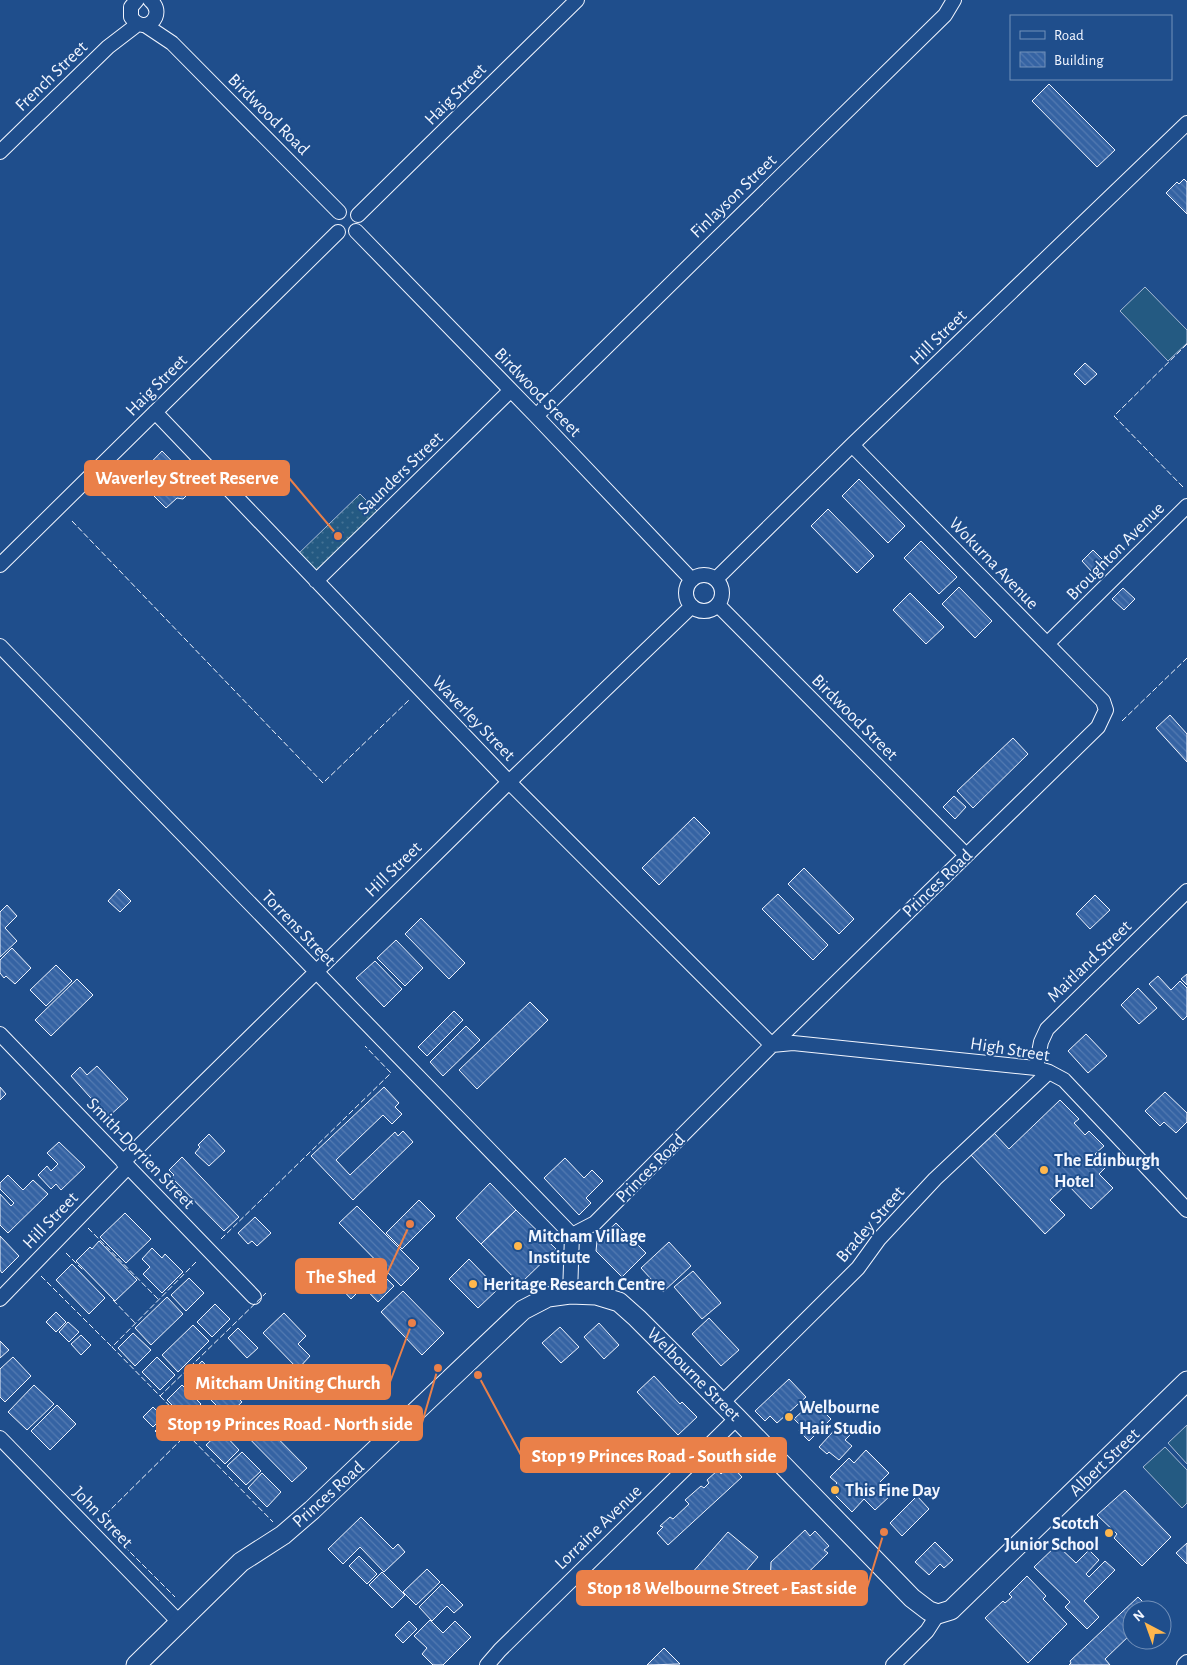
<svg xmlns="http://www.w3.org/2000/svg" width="1187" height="1665" font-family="'Alegreya Sans',sans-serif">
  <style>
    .grass { fill: url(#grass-dots); stroke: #a8bbd7 }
    .pitch { fill: #245a82; stroke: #a8bbd7 }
    .building { fill: url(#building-back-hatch); stroke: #f2f6ff }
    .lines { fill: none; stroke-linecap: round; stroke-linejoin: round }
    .street-casing { stroke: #f2f6ff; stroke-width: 16 }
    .secondary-casing { stroke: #f2f6ff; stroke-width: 21 }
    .street { stroke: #1f4e8c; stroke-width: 14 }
    .secondary { stroke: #1f4e8c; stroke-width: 19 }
    .fence { stroke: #f2f6ff; stroke-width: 1; stroke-dasharray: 6 2.5; stroke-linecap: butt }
    .poi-dot { fill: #ffb74d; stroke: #1f4e8c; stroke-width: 2 }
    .labels { text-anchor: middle; stroke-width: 4; stroke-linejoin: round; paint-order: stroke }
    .street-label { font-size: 18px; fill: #f2f6ff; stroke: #1f4e8c }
    .poi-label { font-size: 18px; font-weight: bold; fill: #f2f6ff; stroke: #1f4e8c; text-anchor: start }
    .leader { fill: none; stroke: #ea8049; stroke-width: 2 }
    .callout-dot { fill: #ea8049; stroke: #1f4e8c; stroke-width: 2 }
    .callout { fill: #ea8049; stroke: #ea8049; stroke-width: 2 }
    .callout-label { font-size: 19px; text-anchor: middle; font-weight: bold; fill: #fff }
  </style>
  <defs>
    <pattern id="grass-dots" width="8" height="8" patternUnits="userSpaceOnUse" patternTransform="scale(1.25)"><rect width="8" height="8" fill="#245a82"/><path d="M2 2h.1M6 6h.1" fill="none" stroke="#447295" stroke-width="1.8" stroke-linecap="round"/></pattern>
    <pattern id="building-back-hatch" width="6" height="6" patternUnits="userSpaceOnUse" patternTransform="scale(1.25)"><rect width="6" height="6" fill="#3563a3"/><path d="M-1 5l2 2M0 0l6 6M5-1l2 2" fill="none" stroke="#537ab1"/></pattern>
  </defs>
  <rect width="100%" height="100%" fill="#1f4e8c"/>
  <!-- grass -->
  <path class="grass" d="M360,494L381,515L317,577L296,556Z"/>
  <!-- pitch -->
  <path class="pitch" d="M1145,287L1187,330V343L1168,361L1120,311Z
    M1187,1425V1464L1168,1443Z
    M1165,1447L1187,1470V1503L1182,1508L1143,1467Z"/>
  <!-- building -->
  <path class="building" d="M1049,84L1115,150L1097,167L1032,101Z
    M1184,179L1187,182V214L1166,193L1177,182L1179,184Z
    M1085,363L1097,374L1085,385L1074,374Z
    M162,451L192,482L187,487L189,493L183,499L177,498L166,508L136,478Z
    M859,479L905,526L888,543L842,496Z
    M828,509L874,556L857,573L811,526Z
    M921,541L957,577L939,594L904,558Z
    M1093,550L1105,562L1093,573L1082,561Z
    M959,587L992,621L975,638L942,604Z
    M1123,588L1135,599L1124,610L1112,599Z
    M910,593L944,627L926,644L893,610Z
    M1170,715L1187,734V762L1156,728Z
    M1013,738L1028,754L973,808L957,791Z
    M954,796L966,807L955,819L943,807Z
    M694,817L710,833L659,885L642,868Z
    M804,868L854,919L839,934L788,884Z
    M119,889L131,901L120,912L108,901Z
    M778,894L828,945L813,960L762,909Z
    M1095,895L1110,910L1090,929L1076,914Z
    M7,905L17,916L5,928L17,941L0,957V912Z
    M421,918L465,963L449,979L405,934Z
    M396,940L423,968L405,986L377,958Z
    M12,948L31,968L15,984L6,976L4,978L0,973V960Z
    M375,961L402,989L384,1007L356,978Z
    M56,965L72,981L46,1006L30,990Z
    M1187,974V985L1181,979Z
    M1158,976L1171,990L1180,981L1187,988V1016L1183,1020L1149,984Z
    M77,979L93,995L51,1036L35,1020Z
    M1138,988L1157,1008L1139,1024L1121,1005Z
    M530,1002L548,1020L477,1089L459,1070Z
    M454,1011L463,1020L427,1056L418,1047Z
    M466,1026L480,1040L443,1076L430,1062Z
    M1086,1034L1107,1056L1088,1073L1068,1051Z
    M97,1066L128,1099L108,1117L71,1076L80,1067L87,1075Z
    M0,1087L6,1094L0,1100Z
    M384,1087L399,1103L395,1107L402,1114L392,1124L383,1115L336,1160L350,1175L395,1132L398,1136L403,1131L413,1142L353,1200L311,1156Z
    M1165,1092L1187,1113V1122L1176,1133L1164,1122L1160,1126L1145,1111Z
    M1060,1100L1079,1119L1074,1123L1085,1135L1089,1131L1104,1146L1095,1154L1107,1166L1099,1174L1113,1188L1091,1209L1067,1184L1050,1200L1065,1215L1045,1234L971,1155L994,1133L1009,1149Z
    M209,1134L225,1151L209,1166L195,1153L200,1147L198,1145Z
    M59,1142L85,1167L61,1190L56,1184L51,1189L38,1175L47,1166L51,1171L58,1164L47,1153Z
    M182,1157L239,1217L224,1231L171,1177L174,1175L169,1170Z
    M565,1158L584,1178L592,1170L603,1181L586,1198L591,1203L579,1215L544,1178Z
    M8,1175L23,1190L33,1180L48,1194L8,1233L0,1225V1194L11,1206L14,1203L0,1189V1183Z
    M490,1183L516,1210L481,1244L456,1218Z
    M419,1200L435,1216L402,1249L386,1233Z
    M357,1206L419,1268L401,1286L339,1223Z
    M516,1210L556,1249L520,1284L481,1244Z
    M125,1213L151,1239L126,1263L100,1237Z
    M255,1217L271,1233L257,1246L252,1241L248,1244L238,1233Z
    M616,1223L646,1253L622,1277L596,1251L597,1241Z
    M0,1236L19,1256L2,1273L0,1270Z
    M99,1241L137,1280L115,1301L76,1261L90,1247L92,1249Z
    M669,1242L691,1266L663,1292L641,1268Z
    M152,1248L162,1258L165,1254L183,1272L162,1293L143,1274L150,1267L142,1259Z
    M469,1259L498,1289L478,1308L449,1279Z
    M72,1264L105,1298L89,1314L56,1280Z
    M373,1265L394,1286L378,1302L357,1280Z
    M693,1271L721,1303L702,1319L674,1287Z
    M189,1278L204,1293L186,1311L171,1295Z
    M349,1280L360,1290L351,1299L341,1288Z
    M403,1291L444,1333L422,1355L381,1312Z
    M167,1297L183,1314L151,1345L135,1328Z
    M215,1304L230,1319L212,1337L197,1322Z
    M56,1312L66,1322L56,1332L46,1322Z
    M284,1313L306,1336L298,1344L310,1356L298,1369L263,1333Z
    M709,1318L739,1350L721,1366L692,1334Z
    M68,1322L79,1332L69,1342L59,1332Z
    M599,1323L619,1345L604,1359L584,1337Z
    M193,1325L209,1341L178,1372L162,1355Z
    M560,1327L579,1347L561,1363L542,1343Z
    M238,1328L258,1348L247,1358L228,1338Z
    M133,1333L151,1350L135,1366L118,1348Z
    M81,1335L91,1345L81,1355L71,1344Z
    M0,1341L9,1350L0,1358Z
    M13,1357L31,1376L5,1402L0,1397V1369Z
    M157,1357L175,1375L160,1390L142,1372Z
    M202,1361L221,1381L207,1395L188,1376Z
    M654,1376L680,1404L682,1402L697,1417L678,1435L637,1392Z
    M789,1379L806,1397L777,1423L770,1416L765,1421L755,1411Z
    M223,1383L242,1402L227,1416L208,1397Z
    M34,1385L54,1404L27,1430L8,1412Z
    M182,1385L201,1404L186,1419L167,1400Z
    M57,1405L76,1424L50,1450L31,1431Z
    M245,1405L307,1468L292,1482L230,1419Z
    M809,1405L816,1412L820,1408L831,1419L809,1441L799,1431L802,1427L794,1419Z
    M203,1406L222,1425L208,1440L189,1421Z
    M153,1407L163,1417L153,1427L143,1417Z
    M165,1421L175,1431L165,1441L155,1431Z
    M840,1424L851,1434L845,1440L852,1446L839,1460L829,1452L827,1454L819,1447Z
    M221,1431L239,1450L225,1464L206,1445Z
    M866,1450L889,1473L879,1483L891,1495L875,1510L864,1499L852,1512L830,1490L837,1483L830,1477L849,1458L854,1463Z
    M242,1452L261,1471L246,1485L227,1466Z
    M731,1465L742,1477L668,1545L657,1533L663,1527L660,1526L670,1517L673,1519L689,1504L685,1500L701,1486L704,1488L709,1483L707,1480L718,1470L721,1474Z
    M262,1473L281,1492L267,1507L248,1488Z
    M1125,1490L1171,1537L1142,1566L1114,1538L1117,1534L1097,1515Z
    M917,1496L929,1509L902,1536L890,1523Z
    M361,1517L393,1549L398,1544L405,1552L384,1572L360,1547L343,1564L328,1549Z
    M805,1530L810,1536L815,1531L829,1546L824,1550L828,1553L780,1600L770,1589L771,1562Z
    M728,1532L758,1557L721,1600L691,1574Z
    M935,1542L953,1560L944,1568L940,1564L929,1575L915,1562Z
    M1187,1543V1564L1176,1553Z
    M1057,1545L1076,1563L1089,1550L1099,1560L1086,1574L1089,1577L1105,1561L1115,1570L1084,1601L1099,1617L1087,1629L1065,1607L1070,1602L1034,1567Z
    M359,1556L377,1574L367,1584L349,1566Z
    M427,1569L440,1582L416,1605L403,1592Z
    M382,1572L405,1595L392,1608L369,1585Z
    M1027,1576L1046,1596L1043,1599L1067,1624L1028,1663L985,1618L1003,1601L1005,1603L1012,1597L1009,1594Z
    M442,1584L463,1605L454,1613L447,1606L432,1621L419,1607Z
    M1138,1597L1151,1610H1132V1633L1105,1659L1110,1665H1069L1071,1663L1070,1661Z
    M430,1620L443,1633L455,1621L471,1637L443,1665H433L422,1654L427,1648L414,1636Z
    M409,1621L417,1629L403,1643L395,1635Z
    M664,1648L680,1664L647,1665Z"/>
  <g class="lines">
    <defs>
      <path id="street" d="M137,0L131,7V17C144,37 168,15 150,0
        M145,25L172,43L339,212
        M0,152L108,47L138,24
        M358,215L577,0
        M356,231L536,416L692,580
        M155,412L509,782L772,1045L793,1043L1036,1068L1049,1072L1064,1080L1187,1210
        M536,416L945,15L954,0
        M0,565L338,232
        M686 593a18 18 0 1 1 36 0a18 18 0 1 1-36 0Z
        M716,579L852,445L1187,123
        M316,581L510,391
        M718,605L966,855
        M1047,644L1187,506
        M0,646L572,1235
        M0,1034L254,1297
        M1036,1068L1041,1042L1047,1029L1187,891
        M123,1162L509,782L692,606
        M570,1294L572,1235L595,1223L772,1045L1098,727L1106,710L1103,701L852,445
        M0,1299L128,1167
        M722,1403L858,1268L879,1239L935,1179L1049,1072
        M0,1438L180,1623
        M487,1665L500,1650L737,1418
        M893,1665L927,1631L938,1614
        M1184,1665L1187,1662"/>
      <path id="secondary" d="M136,1665L241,1562L283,1535L312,1510L523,1310L548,1297L570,1294L596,1295L619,1302L637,1318L737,1418L912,1598L929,1611L938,1614L951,1610L1187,1381"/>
    </defs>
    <!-- street casing -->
    <use href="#street" class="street-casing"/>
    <!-- secondary casing -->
    <use href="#secondary" class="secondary-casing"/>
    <!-- street -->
    <use href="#street" class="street"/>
    <!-- secondary -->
    <use href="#secondary" class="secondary"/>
    <!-- fence -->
    <path class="fence" d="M1183,487L1114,416L1187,344
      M72,521L323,783L409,700
      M1122,721L1187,658
      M88,1228L159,1300
      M221,1239L391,1073L365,1046
      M66,1253L83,1270
      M196,1262L112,1347L160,1396L266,1293
      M41,1276L112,1347
      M113,1300L135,1323
      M160,1396L192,1429L99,1521L175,1597
      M187,1434L273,1522"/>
  </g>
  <!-- markers -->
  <g class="poi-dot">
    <circle cx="1044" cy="1170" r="5"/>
    <circle cx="518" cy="1246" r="5"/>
    <circle cx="473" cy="1284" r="5"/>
    <circle cx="789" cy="1417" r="5"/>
    <circle cx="835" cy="1490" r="5"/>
    <circle cx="1109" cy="1533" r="5"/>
  </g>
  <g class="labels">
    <!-- street labels -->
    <g class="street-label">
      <text transform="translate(51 76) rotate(-44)" y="6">French Street</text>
      <text transform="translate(455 94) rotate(-45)" y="6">Haig Street</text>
      <text transform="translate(269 114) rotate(45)" y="6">Birdwood Road</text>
      <text transform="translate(733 196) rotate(-44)" y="6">Finlayson Street</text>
      <text transform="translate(938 337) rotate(-44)" y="6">Hill Street</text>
      <text transform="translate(156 385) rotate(-45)" y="6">Haig Street</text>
      <text transform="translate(538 392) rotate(46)" y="6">Birdwood Sreeet</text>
      <text transform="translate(400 473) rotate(-44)" y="6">Saunders Street</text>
      <text transform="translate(1115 551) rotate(-45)" y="6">Broughton Avenue</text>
      <text transform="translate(994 563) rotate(46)" y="6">Wokurna Avenue</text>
      <text transform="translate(855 717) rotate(45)" y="6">Birdwood Street</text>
      <text transform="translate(474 718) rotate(46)" y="6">Waverley Street</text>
      <text transform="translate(393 869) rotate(-44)" y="6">Hill Street</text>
      <text transform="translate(937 883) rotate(-44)" y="6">Princes Road</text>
      <text transform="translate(299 928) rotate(46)" y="6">Torrens Street</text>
      <text transform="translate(1089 961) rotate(-44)" y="6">Maitland Street</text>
      <text transform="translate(1010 1049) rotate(9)" y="6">High Street</text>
      <text transform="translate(141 1153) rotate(46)" y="6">Smith-Dorrien Street</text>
      <text transform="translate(650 1168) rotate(-45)" y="6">Princes Road</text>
      <text transform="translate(50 1220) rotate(-46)" y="6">Hill Street</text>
      <text transform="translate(870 1224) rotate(-49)" y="6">Bradey Street</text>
      <text transform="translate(694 1374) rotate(45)" y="6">Welbourne Street</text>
      <text transform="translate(1104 1462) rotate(-44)" y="6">Albert Street</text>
      <text transform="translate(328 1494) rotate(-42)" y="6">Princes Road</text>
      <text transform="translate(103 1517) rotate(46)" y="6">John Street</text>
      <text transform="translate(598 1527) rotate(-44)" y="6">Lorraine Avenue</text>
    </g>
    <!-- poi labels -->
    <g class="poi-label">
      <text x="1054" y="1166">The Edinburgh<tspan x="1054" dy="21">Hotel</tspan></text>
      <text x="528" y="1242">Mitcham Village<tspan x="528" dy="21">Institute</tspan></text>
      <text x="483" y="1290">Heritage Research Centre</text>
      <text x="799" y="1413">Welbourne<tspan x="799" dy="21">Hair Studio</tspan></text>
      <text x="845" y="1496">This Fine Day</text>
      <text x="1099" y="1529" text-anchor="end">Scotch<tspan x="1099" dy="21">Junior School</tspan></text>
    </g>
  </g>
  <!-- callouts -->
  <path class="leader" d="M338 536L289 478M410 1224L386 1276M412 1323L390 1382M438 1368L422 1423M478 1375L521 1455M884 1532L867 1588"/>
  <g class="callout-dot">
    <circle cx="338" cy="536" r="5"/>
    <circle cx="410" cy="1224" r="5"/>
    <circle cx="412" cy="1323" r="5"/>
    <circle cx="438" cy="1368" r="5"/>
    <circle cx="478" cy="1375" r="5"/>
    <circle cx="884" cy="1532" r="5"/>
  </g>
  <g class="callout">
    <rect x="85" y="461" width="204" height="34" rx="5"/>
    <rect x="296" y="1259" width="90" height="34" rx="5"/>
    <rect x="185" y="1365" width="205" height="34" rx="5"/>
    <rect x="157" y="1406" width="265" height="34" rx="5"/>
    <rect x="521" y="1438" width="265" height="34" rx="5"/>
    <rect x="577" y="1571" width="290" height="34" rx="5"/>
  </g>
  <g class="callout-label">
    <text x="187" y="484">Waverley Street Reserve</text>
    <text x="341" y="1283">The Shed</text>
    <text x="288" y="1389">Mitcham Uniting Church</text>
    <text x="290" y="1430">Stop 19 Princes Road - North side</text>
    <text x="654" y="1462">Stop 19 Princes Road - South side</text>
    <text x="722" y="1594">Stop 18 Welbourne Street - East side</text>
  </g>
  <!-- legend -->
  <rect x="1010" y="15" width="162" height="65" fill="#1f4e8c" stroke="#7391ba"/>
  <rect x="1020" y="31" width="25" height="8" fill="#1f4e8c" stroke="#7391ba"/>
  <text x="1054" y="40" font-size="15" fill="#f2f6ff">Road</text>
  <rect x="1020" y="52" width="25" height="15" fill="url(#building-back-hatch)" stroke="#7391ba"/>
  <text x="1054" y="65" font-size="15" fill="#f2f6ff">Building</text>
  <!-- north arrow -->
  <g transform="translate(1147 1625) rotate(319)"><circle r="24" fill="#1f4e8c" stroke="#7391ba"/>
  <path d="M0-4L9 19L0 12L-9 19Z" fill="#ffb74d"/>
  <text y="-8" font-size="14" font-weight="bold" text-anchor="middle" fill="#f2f6ff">N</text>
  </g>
</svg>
